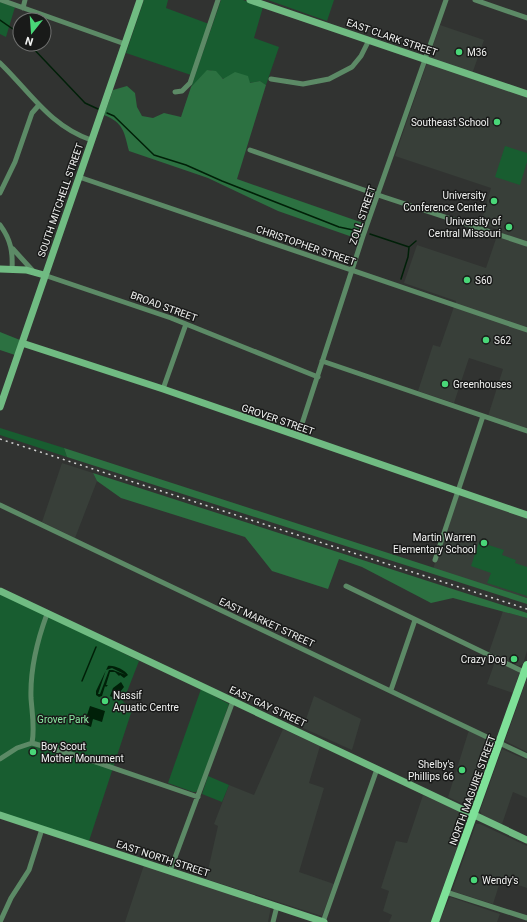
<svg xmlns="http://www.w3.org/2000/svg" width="527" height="922" font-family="Roboto,sans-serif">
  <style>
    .built { fill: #383f39 }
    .green { fill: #185d30 }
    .forest { fill: #2c7141 }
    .water { fill: #002008; fill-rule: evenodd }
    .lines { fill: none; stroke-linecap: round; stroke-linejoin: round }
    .stream { stroke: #002008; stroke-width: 1.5 }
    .street { stroke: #5c8a66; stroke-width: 5 }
    .secondary { stroke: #70bb82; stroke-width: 7 }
    .primary { stroke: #7ee198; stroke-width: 8 }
    .rail { stroke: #d5d6d5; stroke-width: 1.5; stroke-dasharray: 2 4; stroke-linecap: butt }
    .poi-dot { fill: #49d778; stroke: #191a19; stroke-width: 1.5 }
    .labels { text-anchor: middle; stroke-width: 3; stroke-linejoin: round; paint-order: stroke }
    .street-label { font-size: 10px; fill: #f2f3f2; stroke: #191a19 }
    .poi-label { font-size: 10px; fill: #f2f3f2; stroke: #191a19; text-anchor: start }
    .park-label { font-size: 10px; fill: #8be9a3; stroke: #191a19 }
  </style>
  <rect width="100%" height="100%" fill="#313331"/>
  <!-- built -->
  <path class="built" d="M440,25L484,40L471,77L527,96V430L488,416L503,369L469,358L454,403L418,391L433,345L440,347L456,301L404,283L417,245L486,268L499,230L481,223L491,188L395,156Z
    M62,463L93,473L97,481L75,538L42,522Z
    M459,495L527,518V598L433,569Z
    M503,611L527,618V651L523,664L519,666L489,652Z
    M496,659L520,671L513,693L487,684Z
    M527,678V752L505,741Z
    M314,696L361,719L352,750L303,728Z
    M283,729L320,746L309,783L324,788L299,872L334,884L322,916L206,879L218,826L214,824L229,785L254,795Z
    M469,730L495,743L473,805L470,807L448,797Z
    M502,749L527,760V798L513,792L502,824L482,815L480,811Z
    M423,795L466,814L467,819L431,922H389L392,915L383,911L389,891L381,888L396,841L407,843Z
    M476,824H480L527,846V888L501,879L493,904L452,891Z
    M144,865L271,907L268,922H125Z
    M450,897L500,914L497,922H439Z"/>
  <!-- green -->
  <path class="green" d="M144,0H168L166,8L209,24L191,75L126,53Z
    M221,0H243L263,7L254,38L279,47L266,85L260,81C249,84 234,83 224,79C217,76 217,71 208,70L191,87Z
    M268,0H334L327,21Z
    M0,2L15,7L6,37L0,34Z
    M505,146L527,153V162L520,185L495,177Z
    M0,428L64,448L67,457L0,435Z
    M479,542L504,550L502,555L516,560L515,563L527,567V596L487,583L491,573L471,566Z
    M0,591L139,661L123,702L133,707L89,841L0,813Z
    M201,689L229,704L199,789L196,792H193L168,783Z
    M208,776L229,785L222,802L202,794Z"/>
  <!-- forest -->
  <path class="forest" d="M207,70L216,71L223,79L235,72L248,76L250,83L260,81L266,85L237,179L366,224L361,240L278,211L208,178L129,151C124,132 124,123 104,115L113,90L127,86L135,93L137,107L142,116L153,118L164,113L181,117L191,87Z
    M0,332L20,340L15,355L0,350Z
    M64,448L527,598V604L67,457Z
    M93,473L527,613V618L453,598L431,603L362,567L339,559L328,589L272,571L245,537L121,498L97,481Z"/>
  <!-- water -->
  <path class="water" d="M108,666C114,665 125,670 128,675L124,678L120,675L119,676L115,672H110L106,685H108L106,687L105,686L102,696L99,697L96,695V691ZM112,668L126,675L113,670H109L100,694H98L106,670Z
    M121,682L124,687L117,696L116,699L110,696L113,688Z
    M90,706L105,711L102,722L93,719L91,727L84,724Z"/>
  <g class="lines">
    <!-- stream -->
    <path class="stream" d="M0,20L20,34
      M29,44L85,103L98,109
      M107,113L114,116L154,155L186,165L222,181L339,227L358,231
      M370,234L409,247L408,257L401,279
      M409,247L416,241
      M82,681L96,647"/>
    <!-- street -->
    <path class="street" d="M1,0L125,44
      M475,0L527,18
      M23,8L25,0
      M0,63C30,92 50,126 91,140
      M271,79L303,84L329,79L352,67L361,56L369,40
      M175,92L182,91L190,83L218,0
      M250,150L384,197L527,244
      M79,177L527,330
      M0,193L15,162L32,113L39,105
      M0,225C11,240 13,252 12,270
      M13,249L33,271
      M44,275L171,318L318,377
      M322,361L527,431
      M163,389L186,324
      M298,436L363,236L446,0
      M0,505L527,756
      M435,560L483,416
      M346,586L526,673
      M391,690L415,620
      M32,743C35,728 32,713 31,698C30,668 37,641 47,614
      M0,759L17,748L32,743L81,757L198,797
      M170,871L233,701
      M446,892L527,918
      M0,922L11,898L29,870L42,829
      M273,922L277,906
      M323,922L377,769"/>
    <!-- secondary -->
    <path class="secondary" d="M250,0L527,94
      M0,269L26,270L44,275
      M22,343L163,389L527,515
      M0,407L140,0
      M0,591L527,840
      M0,815L324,922"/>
    <!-- primary -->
    <path class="primary" d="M435,922L527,665"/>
    <!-- rail -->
    <path class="rail" d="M0,439L527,609"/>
  </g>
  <!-- markers -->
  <g class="poi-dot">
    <circle cx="459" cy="52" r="4"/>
    <circle cx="497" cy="122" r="4"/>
    <circle cx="494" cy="201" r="4"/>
    <circle cx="509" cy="227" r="4"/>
    <circle cx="467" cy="280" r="4"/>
    <circle cx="486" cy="340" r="4"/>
    <circle cx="445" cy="384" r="4"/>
    <circle cx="484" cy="543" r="4"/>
    <circle cx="514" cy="659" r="4"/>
    <circle cx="105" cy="701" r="4"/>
    <circle cx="33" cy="752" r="4"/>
    <circle cx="462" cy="770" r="4"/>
    <circle cx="474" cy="880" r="4"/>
  </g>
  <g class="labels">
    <!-- street labels -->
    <g class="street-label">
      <text transform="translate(392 37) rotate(19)" y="4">EAST CLARK STREET</text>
      <text transform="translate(60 200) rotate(-71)" y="4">SOUTH MITCHELL STREET</text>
      <text transform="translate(362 215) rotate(-71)" y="4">ZOLL STREET</text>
      <text transform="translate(306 245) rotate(19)" y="4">CHRISTOPHER STREET</text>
      <text transform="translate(164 306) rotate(20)" y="4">BROAD STREET</text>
      <text transform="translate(278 419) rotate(19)" y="4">GROVER STREET</text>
      <text transform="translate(267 622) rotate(25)" y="4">EAST MARKET STREET</text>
      <text transform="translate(268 706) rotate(25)" y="4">EAST GAY STREET</text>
      <text transform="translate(472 790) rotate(-70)" y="4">NORTH MAGUIRE STREET</text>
      <text transform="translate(163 858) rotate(18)" y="4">EAST NORTH STREET</text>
    </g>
    <!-- poi labels -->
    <g class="poi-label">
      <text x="467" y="56">M36</text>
      <text x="489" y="126" text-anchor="end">Southeast School</text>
      <text x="486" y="199" text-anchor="end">University<tspan x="486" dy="12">Conference Center</tspan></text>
      <text x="501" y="225" text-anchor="end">University of<tspan x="501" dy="12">Central Missouri</tspan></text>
      <text x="475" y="284">S60</text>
      <text x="494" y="344">S62</text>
      <text x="453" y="388">Greenhouses</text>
      <text x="476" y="541" text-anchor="end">Martin Warren<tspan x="476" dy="12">Elementary School</tspan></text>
      <text x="506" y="663" text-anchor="end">Crazy Dog</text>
      <text x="113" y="699">Nassif<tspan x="113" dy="12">Aquatic Centre</tspan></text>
      <text x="41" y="750">Boy Scout<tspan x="41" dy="12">Mother Monument</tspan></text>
      <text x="454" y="768" text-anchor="end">Shelby's<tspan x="454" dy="12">Phillips 66</tspan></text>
      <text x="482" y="884">Wendy's</text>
    </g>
    <!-- park labels -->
    <g class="park-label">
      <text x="63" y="723">Grover Park</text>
    </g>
  </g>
  <!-- north arrow -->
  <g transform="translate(32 32) rotate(197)"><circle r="19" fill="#191a19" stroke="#707170"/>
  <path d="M0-3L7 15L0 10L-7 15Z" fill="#49d778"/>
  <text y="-6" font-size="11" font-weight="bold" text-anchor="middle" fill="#f2f3f2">N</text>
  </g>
</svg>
